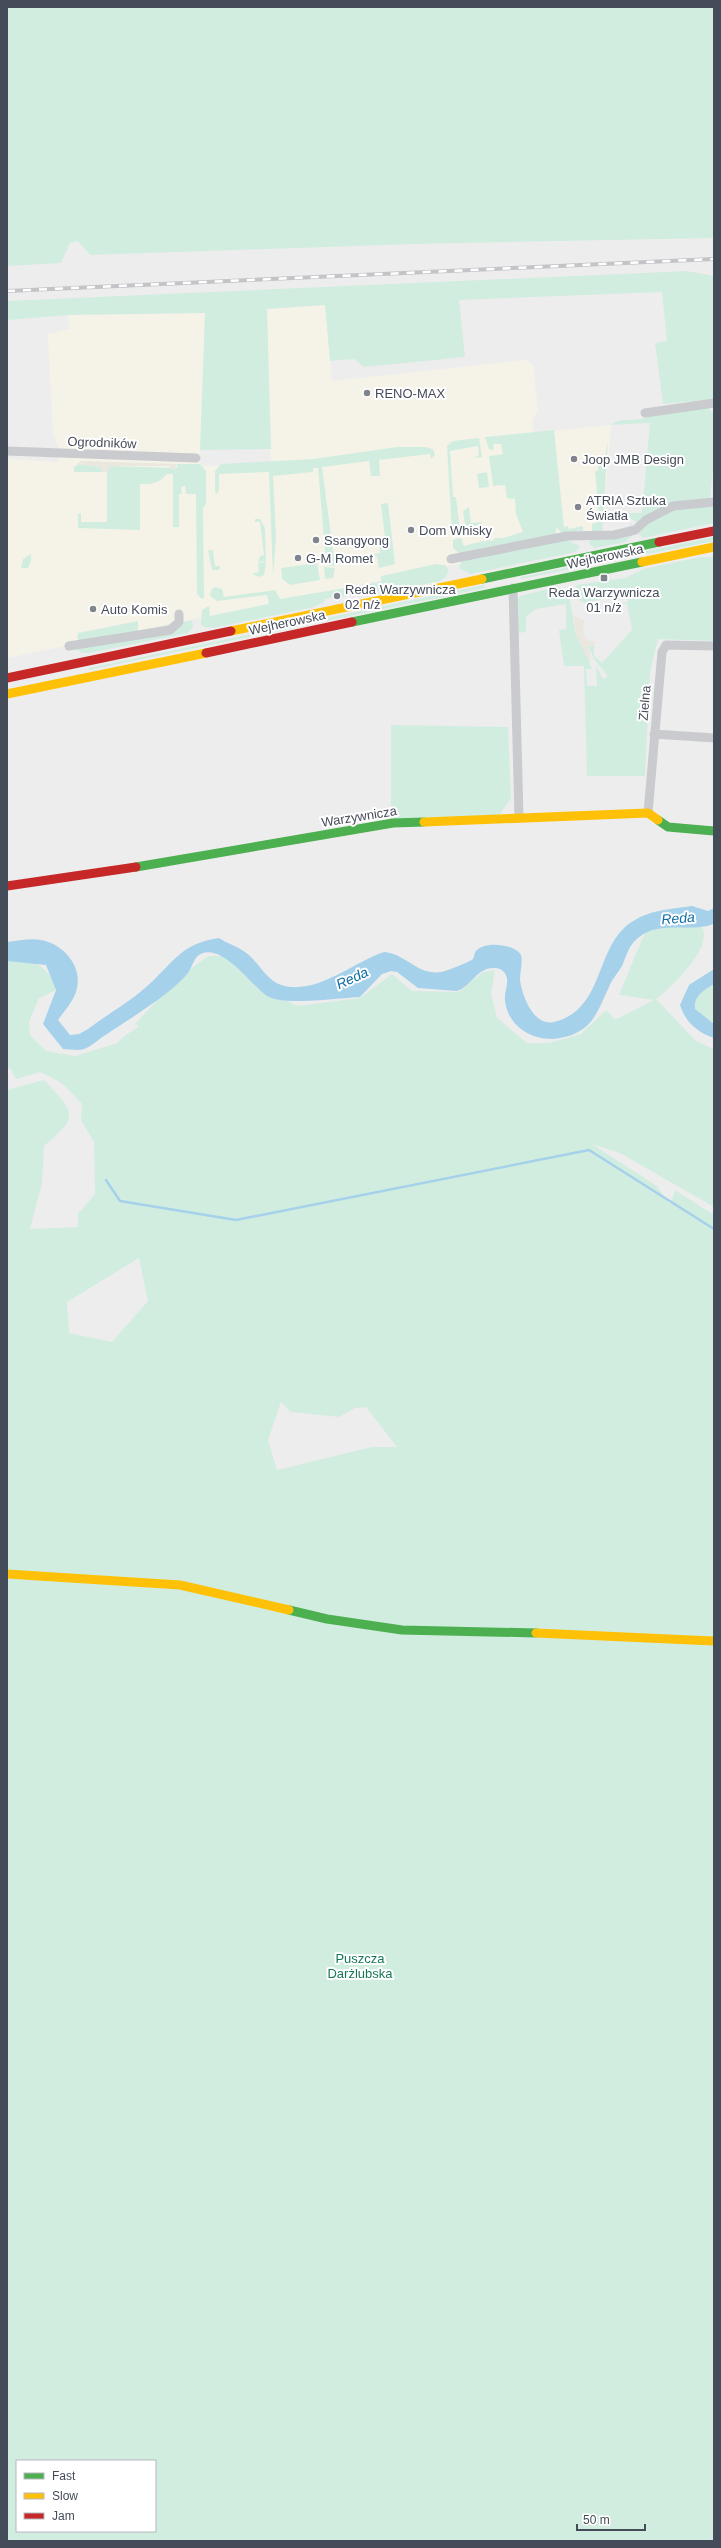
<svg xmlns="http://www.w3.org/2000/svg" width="721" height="2548" font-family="Helvetica,sans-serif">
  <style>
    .commercial { fill: #f5f3e8 }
    .green { fill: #d1ede0; fill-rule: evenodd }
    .sand { fill: #e9e7de }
    .water { fill: #a6d1eb }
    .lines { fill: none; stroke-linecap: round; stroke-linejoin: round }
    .stream { stroke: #a6d1eb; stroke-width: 2.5 }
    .street { stroke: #c9cbce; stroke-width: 9 }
    .fast { stroke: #4caf50; stroke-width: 9 }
    .slow { stroke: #ffc107; stroke-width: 9 }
    .jam { stroke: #c62828; stroke-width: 9 }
    .rail-casing { stroke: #c3c4c7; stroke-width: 4 }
    .rail { stroke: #fff; stroke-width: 2.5; stroke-dasharray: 8; stroke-linecap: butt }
    .poi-dot { fill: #80848d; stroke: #fff; stroke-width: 1.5 }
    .labels { text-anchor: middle; stroke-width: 4; stroke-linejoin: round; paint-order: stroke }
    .poi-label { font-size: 13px; fill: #454c59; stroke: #fff; text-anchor: start }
    .street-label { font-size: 13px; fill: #454c59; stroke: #fff }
    .park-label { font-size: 13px; fill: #177857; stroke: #fff }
    .water-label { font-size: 14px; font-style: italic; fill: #0e6ca3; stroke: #fff }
  </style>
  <rect width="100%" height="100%" fill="#eeeded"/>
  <!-- commercial -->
  <path class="commercial" d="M325,305L332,381L526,360L533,365L538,411L532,420L533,433L611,425L602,534L7,658V459L58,462V447L53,433L48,334L70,329L68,315L205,313L200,466L253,465L271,463L267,309Z"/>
  <!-- green -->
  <path class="green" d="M7,7H714V238L413,244L90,255L78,241L70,243L61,263L7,266Z
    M687,271L714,276V399L663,404L655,343L667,341L662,292L459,300L465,357L364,367L354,359L330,361L325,305L267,309L271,449L200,450L205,313L68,315L7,320V301Z
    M710,406V411L714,412V459L710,499L690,503L638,523L630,518L629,513H642L650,423L611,425C618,418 630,421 640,419C663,413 686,409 710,406Z
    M554,430L564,527L568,526L569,529L583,526V531L562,533L556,527V534L459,553L453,548V540L461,538L464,546L483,541L486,542L487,540L493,541L495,538H503L523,532L516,514L515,499L507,498L505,485L493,486L489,456L503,454L501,444H493L494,450L489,449L485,437Z
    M479,438L482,457L474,458L479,455L478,446L450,451L453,497H456L460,531L452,533L447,446L453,441Z
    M608,442L602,534L630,528V522L633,528L628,530L595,536L592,533V524L596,523V517L599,516L595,471H598V457L605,456Z
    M397,447H425L433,449L435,455L431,459L430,454L379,460L380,476H371L369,461L322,467L335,566L324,565L323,563L326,562L318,468H313V472L273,476L276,537L273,576L269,472L219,474V491L216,494L215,492V471L221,464L314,459Z
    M79,464L100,467L103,472H74V467Z
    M177,464H200L206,471V504L203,509L204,598L202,599L197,594L196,494H186L185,486L181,487L182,494H179V527H173V474H167C158,484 153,484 140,484V530L78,528V514L81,513V522H107V470L110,466L177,468Z
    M487,472L489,487L479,488L477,474Z
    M388,503L395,564L379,568L377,556L356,558L354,561L356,556L380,553L379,539L385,538L381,504Z
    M714,504V523L643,538L637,533L638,528L675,506Z
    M469,507L471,523L483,522L481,524L469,528L465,524L463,511Z
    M255,519H260L265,528L266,561L258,562L260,556L264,555L260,522H255Z
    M632,532V536L625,542L595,548L589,544L590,539Z
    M714,537V541L521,579V577Z
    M567,540L580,546L576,552L470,574L459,568L461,562L471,559Z
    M208,550H213L215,566H220L219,570H212Z
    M31,554V561L28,568H21L23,559Z
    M700,557H714V641L658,639L650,672L645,776H588L587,778L584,666H564L559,630L566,629V604L536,609L526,617V632L517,633L518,599L520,596L557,587L568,589L576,635L586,652L592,669H586L587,686H597L596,666L603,679L608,676L594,659L588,646H594V656L602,663L632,630L627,604L611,606L628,602L626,593L585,603L578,600L576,585L625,578L643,569Z
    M266,562L264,575L259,577L254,575L253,573L259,572L258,563Z
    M317,563L320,580L290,585L282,579L281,568Z
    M436,564L445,565L449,570L445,578L440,581L379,594L378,591L324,599V602L314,607L213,628L204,627L201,624L202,610L209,606L210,616L269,604L267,595L217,601L210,596L211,590L215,587L222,589L224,597L275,590L280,599L381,582V576Z
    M324,567L335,568L333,578L325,579Z
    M484,585L485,588L89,670V668Z
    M192,620L193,627L188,633L89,653H82L75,649L80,641L77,638L78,633L138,621V631Z
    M391,725L508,727L511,798L498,817L391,820Z
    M701,926C716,945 671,988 656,999L696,1041L714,1049V1207L620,1153L592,1144L657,1186L670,1205L675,1190L714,1215V2541H7V1090L44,1080C74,1112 81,1116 44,1146L42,1183L30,1229L78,1227V1214L95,1194L94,1142L81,1120L82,1104C76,1099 73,1093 67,1088C60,1081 49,1076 40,1072L16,1079L10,1068L7,1069V961C36,959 40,963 58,985L54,991L39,998L29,1022L30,1035L46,1051L75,1056L118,1043L123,1037L138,1027L136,1023L176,980L208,956H223L237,964L250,980L297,1006L360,998L392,974L412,991L459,992L483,972L495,970L491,993L497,1018L527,1043H549L581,1034L606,1010L615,1020L654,1000L619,995L643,937L651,927ZM139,1258L148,1301L112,1342L69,1333L67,1302ZM281,1402L291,1412L339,1417L355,1408L366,1407L397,1447H372L277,1470L268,1440ZM17,2461H155V2531H17Z
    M714,981V1022L706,1021L686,1002Z"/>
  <!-- sand -->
  <path class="sand" d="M81,461L177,464L174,471L169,466H110L107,472H103L100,467L79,464L74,467Z
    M574,615L584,621C583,629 582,635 589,641L595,642L594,646H588L591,659H588L576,635Z"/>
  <!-- water -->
  <path class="water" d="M692,906L708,911L714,908V924C690,933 659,920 638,938C628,946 627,955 622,966C618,973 612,979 609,987C597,1012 593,1032 560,1038C535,1043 507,1027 505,1000C504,993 508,986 507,979C506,972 501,968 495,968C477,967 472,986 457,991L418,988L397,972L391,971L382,974L360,997C339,998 283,1006 267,996C252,986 225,946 203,953C193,956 193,967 187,974C171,994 129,1019 107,1034C100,1038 92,1046 84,1049C79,1051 69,1049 63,1049L43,1024L56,990L46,965L7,961V942C17,941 31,938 41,940C63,944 82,965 77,988C75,1000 64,1011 58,1020L70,1035L79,1034L88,1029C106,1015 128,1003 145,988C174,963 179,944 219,938C228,944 237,946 245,952C258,961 266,980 281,985C316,996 353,962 384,952C405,953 418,976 441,972C447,971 469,962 473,959C475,956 474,952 477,950C486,941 515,944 521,955C523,963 520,971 520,980C522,996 534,1027 554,1022C602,1010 595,956 624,928C644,910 666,910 692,906Z
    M714,969V984C704,990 693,996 695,1009L714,1024V1038C697,1032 686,1023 680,1005L689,985Z"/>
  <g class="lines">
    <!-- stream -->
    <path class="stream" d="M106,1180L120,1201L236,1220L589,1150L714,1229"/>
    <!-- street -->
    <path class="street" d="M645,413L714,403
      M7,451L196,458
      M451,559L567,536L614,535L635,530L646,520L673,506L714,502
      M513,588L519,818
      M69,646L170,630L179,622V614
      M654,734L714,738
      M648,813L662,652L666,645L714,646"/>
    <!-- fast -->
    <path class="fast" d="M482,579L659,542
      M352,622L642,562
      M658,820L668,827L714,831
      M136,867L393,823L424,822
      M289,1610L327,1619L402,1630L536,1633"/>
    <!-- slow -->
    <path class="slow" d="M642,562L714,547
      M231,631L482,579
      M7,694L206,653
      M424,822L648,813L658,820
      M7,1574L180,1585L289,1610
      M536,1633L714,1641"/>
    <!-- jam -->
    <path class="jam" d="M659,542L714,531
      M206,653L352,622
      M7,678L231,631
      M7,886L136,867"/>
    <defs>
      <path id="rail" d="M7,291L714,259"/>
    </defs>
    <!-- rail casing -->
    <use href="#rail" class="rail-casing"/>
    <!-- rail -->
    <use href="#rail" class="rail"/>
  </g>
  <!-- markers -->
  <g class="poi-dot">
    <circle cx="367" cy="393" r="4"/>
    <circle cx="574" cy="459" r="4"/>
    <circle cx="578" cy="507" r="4"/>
    <circle cx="411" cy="530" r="4"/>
    <circle cx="316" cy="540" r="4"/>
    <circle cx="298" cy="558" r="4"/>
    <rect x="600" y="574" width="8" height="8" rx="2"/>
    <circle cx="337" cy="596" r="4"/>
    <circle cx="93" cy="609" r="4"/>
  </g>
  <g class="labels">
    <!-- poi labels -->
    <g class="poi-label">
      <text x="375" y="398">RENO-MAX</text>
      <text x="582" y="464">Joop JMB Design</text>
      <text x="586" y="505">ATRIA Sztuka<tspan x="586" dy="15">Światła</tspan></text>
      <text x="419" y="535">Dom Whisky</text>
      <text x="324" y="545">Ssangyong</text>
      <text x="306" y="563">G-M Romet</text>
      <text x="345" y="594">Reda Warzywnicza<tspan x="345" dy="15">02 n/ż</tspan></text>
      <text x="604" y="597" text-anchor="middle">Reda Warzywnicza<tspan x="604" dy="15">01 n/ż</tspan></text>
      <text x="101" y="614">Auto Komis</text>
    </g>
    <!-- street labels -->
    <g class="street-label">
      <text transform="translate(102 442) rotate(2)" y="5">Ogrodników</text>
      <text transform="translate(605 556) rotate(-12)" y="5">Wejherowska</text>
      <text transform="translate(287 622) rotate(-12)" y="5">Wejherowska</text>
      <text transform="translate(644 703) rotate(-85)" y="5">Zielna</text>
      <text transform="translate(359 816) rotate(-9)" y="5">Warzywnicza</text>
    </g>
    <!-- park labels -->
    <g class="park-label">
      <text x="360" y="1963">Puszcza<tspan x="360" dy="15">Darżlubska</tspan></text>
    </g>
    <!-- water labels -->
    <g class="water-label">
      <text transform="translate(678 918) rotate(-4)" y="5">Reda</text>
      <text transform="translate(352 978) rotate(-25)" y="5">Reda</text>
    </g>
  </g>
  <!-- border -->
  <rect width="721" height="2548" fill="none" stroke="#454c59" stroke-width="16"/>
  <!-- legend -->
  <rect x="16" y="2460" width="140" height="72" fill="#ffffff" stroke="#b5b7bd"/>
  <rect x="24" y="2473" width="20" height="6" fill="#4caf50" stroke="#b5b7bd"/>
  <text x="52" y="2480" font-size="12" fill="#454c59">Fast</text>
  <rect x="24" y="2493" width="20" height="6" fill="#ffc107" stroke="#b5b7bd"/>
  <text x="52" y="2500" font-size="12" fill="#454c59">Slow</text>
  <rect x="24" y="2513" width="20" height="6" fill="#c62828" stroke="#b5b7bd"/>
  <text x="52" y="2520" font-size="12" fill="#454c59">Jam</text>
  <!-- scale -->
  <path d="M577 2524v6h68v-6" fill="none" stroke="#454c59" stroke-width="2"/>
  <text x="583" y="2524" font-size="12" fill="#454c59" stroke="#ffffff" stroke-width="3" paint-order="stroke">50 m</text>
</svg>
